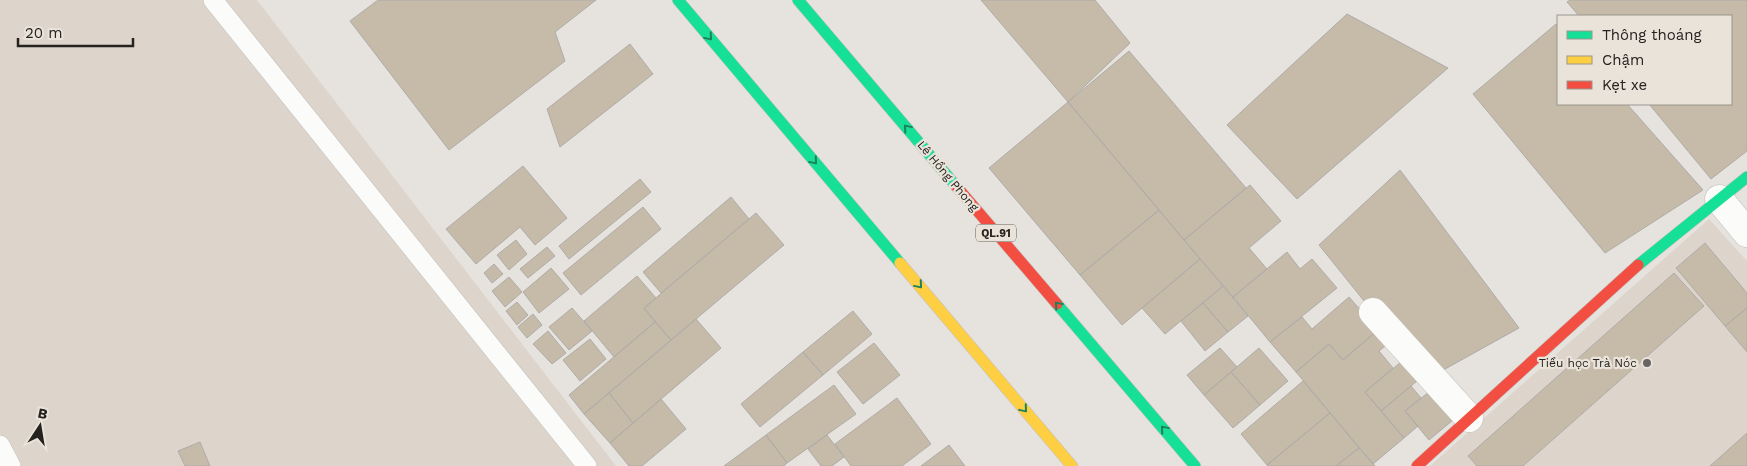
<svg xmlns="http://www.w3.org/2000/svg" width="1747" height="466" font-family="'Work Sans',sans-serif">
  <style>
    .built { fill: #ddd5cb }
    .building { fill: #c6baa8; stroke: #aeaca9 }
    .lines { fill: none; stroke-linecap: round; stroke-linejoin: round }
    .lane-casing { stroke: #c2bfbb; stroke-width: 20 }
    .street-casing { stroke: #c2bfbb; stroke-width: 29 }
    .fast-casing { stroke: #c2bfbb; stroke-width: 12 }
    .slow-casing { stroke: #c2bfbb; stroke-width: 12 }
    .jam-casing { stroke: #c2bfbb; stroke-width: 12 }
    .lane { stroke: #fbfbfa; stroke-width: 19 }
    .street { stroke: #fbfbfa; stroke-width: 28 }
    .fast { stroke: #16e098; stroke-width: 11 }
    .slow { stroke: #ffcf43; stroke-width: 11 }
    .jam { stroke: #f24e42; stroke-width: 11 }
    .oneway { stroke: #1e815c }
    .poi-dot { fill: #696562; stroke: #eae3da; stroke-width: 2 }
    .labels { text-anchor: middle; stroke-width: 4.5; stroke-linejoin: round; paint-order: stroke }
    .shield { fill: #eae3da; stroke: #605c57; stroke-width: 1 }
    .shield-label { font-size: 11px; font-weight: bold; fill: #25221f }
    .street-label { font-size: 12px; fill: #25221f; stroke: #eae3da }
    .poi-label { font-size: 12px; fill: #25221f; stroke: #eae3da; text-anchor: end }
  </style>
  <rect width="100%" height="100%" fill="#e6e2de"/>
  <!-- built -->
  <path class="built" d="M0,0H257L616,466H0Z
    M1709,219L1747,261V466H1430Z"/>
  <!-- building -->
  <path class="building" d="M378,0H596L555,32L565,61L449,150L350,21Z
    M981,0H1095L1130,43L1068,102Z
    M1570,0H1747V151L1711,179L1649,104H1731V16H1579L1567,2Z
    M1347,14L1448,68L1297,199L1227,125Z
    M1556,24L1558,27V104H1627L1703,190L1605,253L1473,94Z
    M630,44L653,74L560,147L547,109Z
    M1129,51L1246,188L1184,240L1068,102Z
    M1068,102L1159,210L1080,275L989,168Z
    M523,166L567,218L535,245L520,227L476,264L446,229Z
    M1400,170L1519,328L1427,379L1319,245Z
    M640,179L651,192L569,259L559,246Z
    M1250,185L1281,221L1249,248L1267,269L1233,297L1184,240Z
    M731,197L749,219L661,293L643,272Z
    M643,207L661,229L581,295L563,273Z
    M1159,210L1200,259L1122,325L1080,275Z
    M756,213L784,245L671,340L644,308Z
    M516,240L527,254L509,270L497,255Z
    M1705,243L1747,293V308L1725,326L1676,268Z
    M547,247L555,256L528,278L520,269Z
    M1287,252L1300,269L1312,259L1337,288L1270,342L1233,297Z
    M1200,259L1223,286L1165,334L1142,308Z
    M494,264L503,274L492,283L484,273Z
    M551,268L569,289L539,313L523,292Z
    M1674,273L1704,306L1523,466H1477L1468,456Z
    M637,276L656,298L644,308L655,322L614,357L584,321Z
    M509,277L522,292L505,307L492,291Z
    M1223,286L1248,316L1228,332L1203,303Z
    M1349,297L1378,330L1343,360L1329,344L1296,372L1270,342L1302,317L1312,329Z
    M517,302L528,315L517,325L506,311Z
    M1203,303L1228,332L1205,351L1181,321Z
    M572,308L592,331L569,350L549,327Z
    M1747,308V352L1725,326Z
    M853,311L872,334L823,375L803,352Z
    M533,314L542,325L527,338L518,327Z
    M696,319L721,348L633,423L609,393Z
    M655,322L671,340L584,414L569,395Z
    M1378,330L1389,343L1379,351L1393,368L1365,392L1404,438L1373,464L1296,372L1329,344L1343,360Z
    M548,331L566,353L552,364L533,344Z
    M590,339L606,359L580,381L563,360Z
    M874,343L900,375L863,404L837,372Z
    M1220,348L1237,367L1204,395L1187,375Z
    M1259,348L1288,381L1260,405L1231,372Z
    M803,352L823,375L760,427L741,404Z
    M1401,362L1417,381L1381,411L1365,392Z
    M1231,372L1260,405L1233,428L1204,395Z
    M1303,381L1330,413L1267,465L1241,434Z
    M834,385L856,414L787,463L766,435Z
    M1411,386L1421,398L1405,411L1418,426L1404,438L1381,411Z
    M1429,392L1453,420L1429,440L1405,411Z
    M609,393L633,423L610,443L584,414Z
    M897,398L931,444L902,466H851L835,444Z
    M661,399L686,429L642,466H629L610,443Z
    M1330,413L1359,448L1336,466H1269L1267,465Z
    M1747,433V466H1710Z
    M766,435L787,463L784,466H724Z
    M827,435L844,457L832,466H821L808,449Z
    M200,442L210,466H185L178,451Z
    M949,445L965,466H921Z
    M1359,448L1375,466H1336Z"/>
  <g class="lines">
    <defs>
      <path id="lane" d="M213,0L587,466
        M0,445L11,466"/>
      <path id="street" d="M1719,199L1747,233
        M1373,312L1469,418"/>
      <path id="fast" d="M678,0L900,263
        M798,0L956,186
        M1638,265L1747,177
        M1057,304L1195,466"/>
      <path id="slow" d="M900,263L1072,466"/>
      <path id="jam" d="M956,186L1057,304
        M1417,466L1638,265"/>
    </defs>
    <!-- lane casing -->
    <use href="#lane" class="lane-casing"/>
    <!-- street casing -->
    <use href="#street" class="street-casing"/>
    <!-- fast casing -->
    <use href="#fast" class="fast-casing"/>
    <!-- slow casing -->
    <use href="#slow" class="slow-casing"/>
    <!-- jam casing -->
    <use href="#jam" class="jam-casing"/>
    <!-- lane -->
    <use href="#lane" class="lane"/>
    <!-- street -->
    <use href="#street" class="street"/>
    <!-- fast -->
    <use href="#fast" class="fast"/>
    <!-- slow -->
    <use href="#slow" class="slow"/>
    <!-- jam -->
    <use href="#jam" class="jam"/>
  </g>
  <!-- one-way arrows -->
  <defs><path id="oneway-chevron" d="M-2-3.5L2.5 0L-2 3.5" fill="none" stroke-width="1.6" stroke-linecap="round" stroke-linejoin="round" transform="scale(1.25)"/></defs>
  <g class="oneway">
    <use href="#oneway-chevron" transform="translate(709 37) rotate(50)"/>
    <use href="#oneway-chevron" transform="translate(907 128) rotate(-130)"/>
    <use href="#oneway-chevron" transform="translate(814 161) rotate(50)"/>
    <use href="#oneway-chevron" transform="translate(919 285) rotate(50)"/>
    <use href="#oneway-chevron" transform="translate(1058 305) rotate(-130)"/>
    <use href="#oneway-chevron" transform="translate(1024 409) rotate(50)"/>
    <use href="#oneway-chevron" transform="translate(1164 429) rotate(-130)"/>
  </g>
  <!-- markers -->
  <circle class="poi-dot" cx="1647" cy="363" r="5"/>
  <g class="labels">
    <!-- shield labels -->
    <rect class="shield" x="976" y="224.5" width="40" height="17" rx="4"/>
    <g class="shield-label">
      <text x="996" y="237">QL.91</text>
    </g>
    <!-- street labels -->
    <g class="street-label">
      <text transform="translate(948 176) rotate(50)" y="4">Lê Hồng Phong</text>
    </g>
    <!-- poi labels -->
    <g class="poi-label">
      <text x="1637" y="367">Tiểu học Trà Nóc</text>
    </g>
  </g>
  <!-- legend -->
  <rect x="1557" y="15" width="175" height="90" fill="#eae3da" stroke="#9b968f"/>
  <rect x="1567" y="31" width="25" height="8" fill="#16e098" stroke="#9b968f"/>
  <text x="1602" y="40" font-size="15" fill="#25221f">Thông thoáng</text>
  <rect x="1567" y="56" width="25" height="8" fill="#ffcf43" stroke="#9b968f"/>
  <text x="1602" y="65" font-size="15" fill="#25221f">Chậm</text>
  <rect x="1567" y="81" width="25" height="8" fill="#f24e42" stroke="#9b968f"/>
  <text x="1602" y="90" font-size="15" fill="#25221f">Kẹt xe</text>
  <!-- north arrow -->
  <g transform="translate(40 426) rotate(12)" stroke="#eae3da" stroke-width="4" paint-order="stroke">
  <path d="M0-4L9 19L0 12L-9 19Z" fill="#25221f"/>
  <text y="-8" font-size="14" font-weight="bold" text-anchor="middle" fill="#25221f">B</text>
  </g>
  <!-- scale -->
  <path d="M18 38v8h115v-8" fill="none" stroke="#25221f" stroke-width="2.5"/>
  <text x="25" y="38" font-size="15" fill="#25221f" stroke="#eae3da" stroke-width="4" paint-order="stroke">20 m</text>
</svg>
